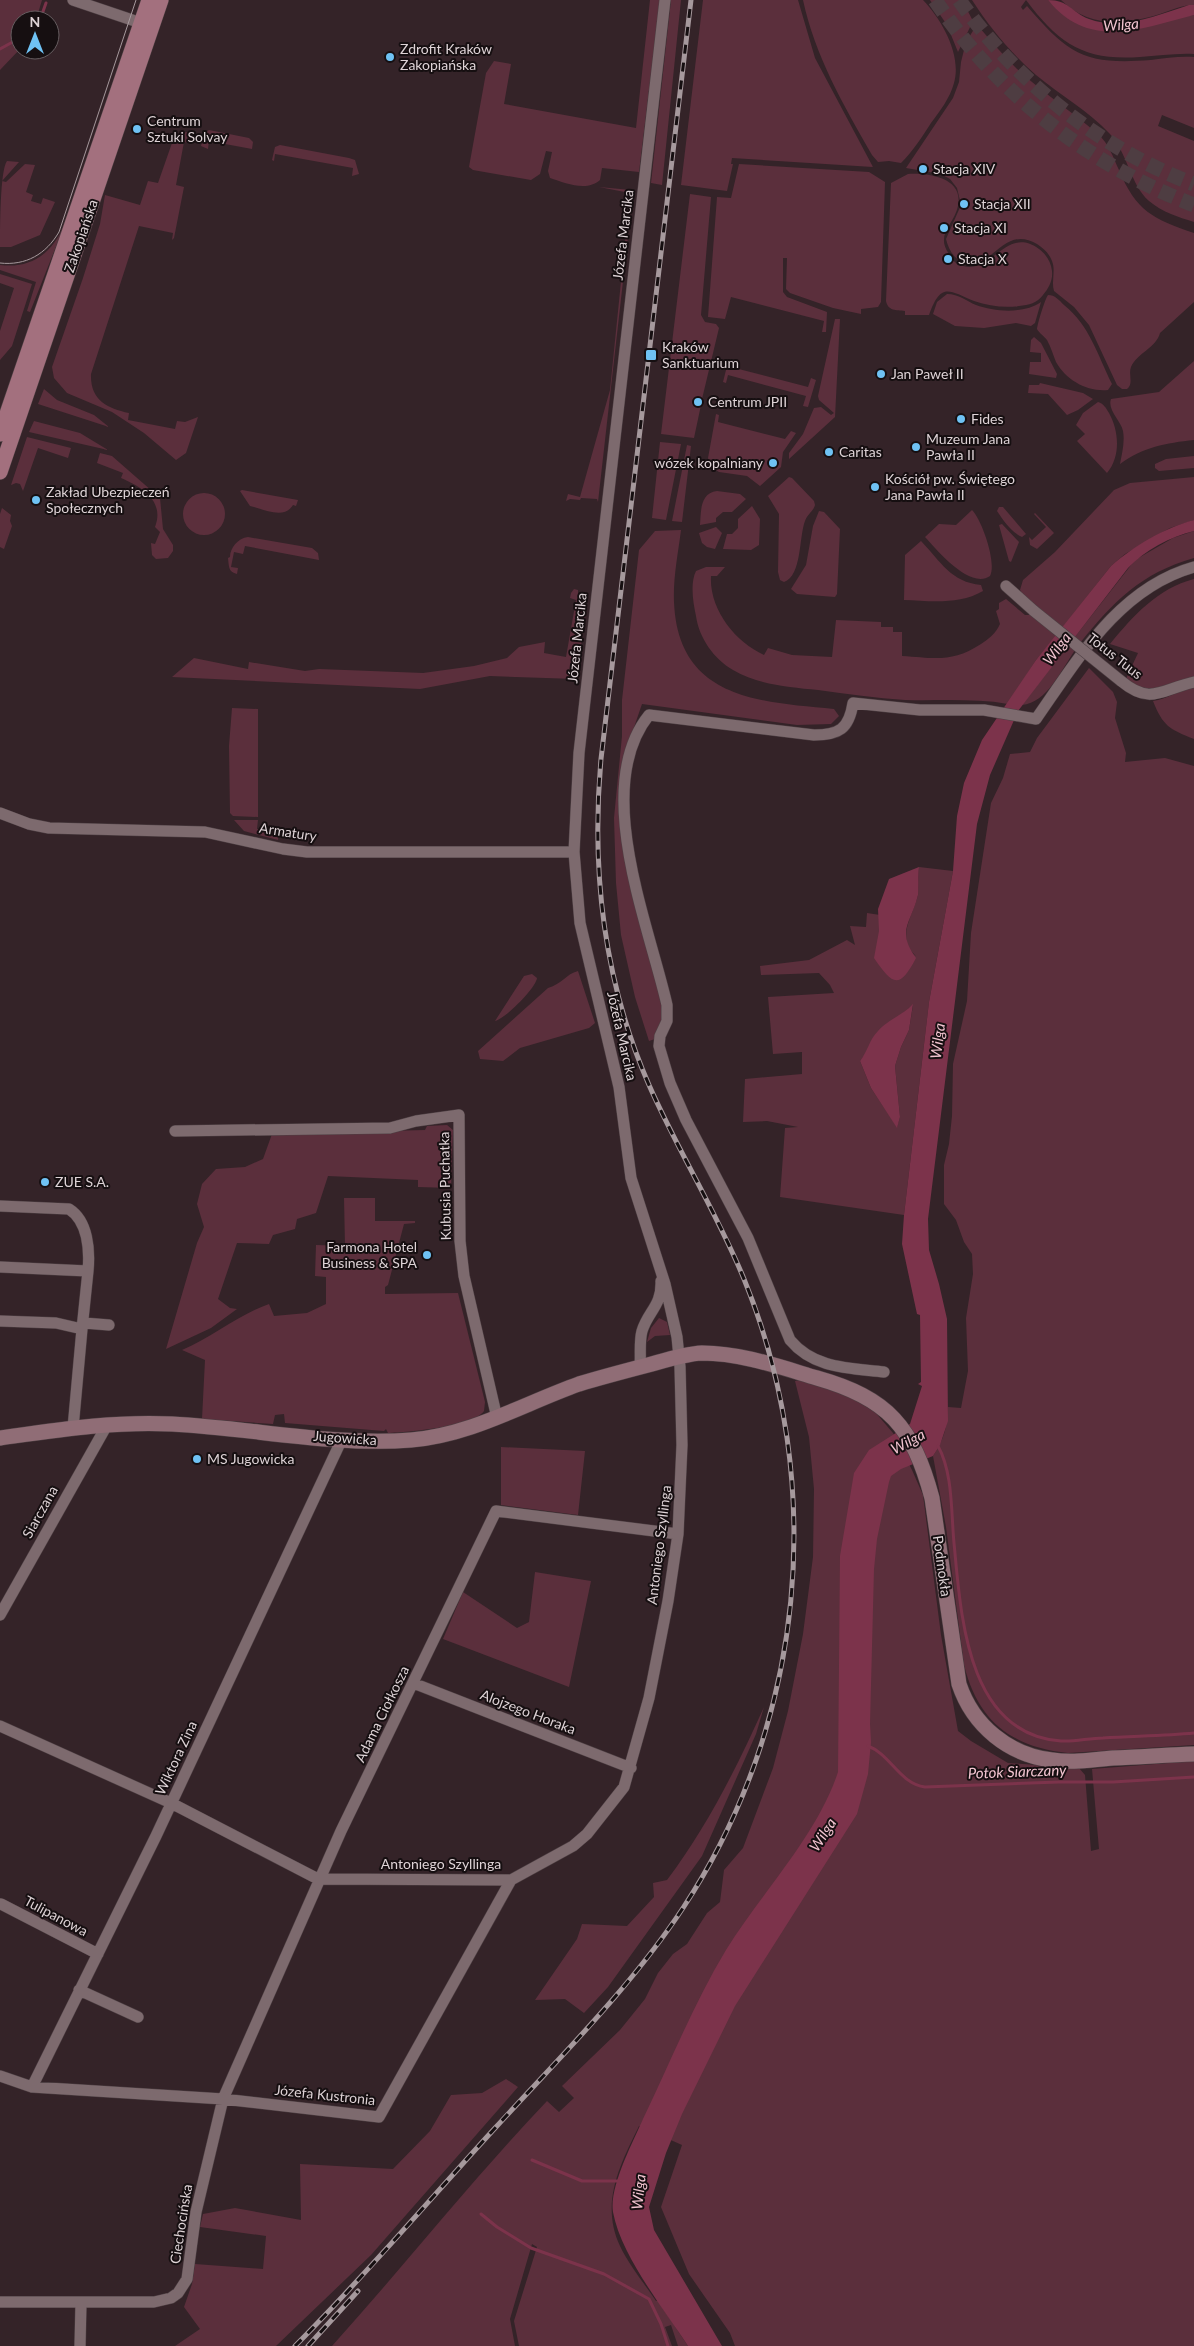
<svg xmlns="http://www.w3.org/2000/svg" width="1194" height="2346" font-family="Lato,sans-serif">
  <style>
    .green { fill: #5b2f3c; fill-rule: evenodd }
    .water { fill: #7c334b }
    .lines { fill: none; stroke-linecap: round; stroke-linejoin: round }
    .stream { stroke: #7c334b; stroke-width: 3 }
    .secondary-tunnel { stroke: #4e3d42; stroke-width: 15; stroke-dasharray: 15 8; stroke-linecap: butt }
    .street-casing { stroke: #4e4044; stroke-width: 12 }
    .secondary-casing { stroke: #4e4044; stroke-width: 16 }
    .primary-casing { stroke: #4e4044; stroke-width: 16 }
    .street { stroke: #7d6a6e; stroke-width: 11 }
    .secondary { stroke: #906d76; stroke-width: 15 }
    .primary { stroke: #a3707e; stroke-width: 15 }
    .tram { stroke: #a6999d; stroke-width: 1 }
    .rail-casing { stroke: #a6999d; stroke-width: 5 }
    .rail { stroke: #160f11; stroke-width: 3; stroke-dasharray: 9; stroke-linecap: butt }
    .street-bridge-casing { stroke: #4e4044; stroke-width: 12; stroke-linecap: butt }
    .street-bridge { stroke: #7d6a6e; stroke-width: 11 }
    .poi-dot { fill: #6fc2f4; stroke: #160f11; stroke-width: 2 }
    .labels { text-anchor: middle; stroke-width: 4; stroke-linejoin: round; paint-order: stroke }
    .poi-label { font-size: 14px; fill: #ded3d6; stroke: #160f11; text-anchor: start }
    .street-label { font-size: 14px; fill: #ded3d6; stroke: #160f11 }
    .water-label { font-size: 15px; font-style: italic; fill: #f2c4d0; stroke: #160f11 }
  </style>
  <rect width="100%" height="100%" fill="#342328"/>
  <!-- green -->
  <path class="green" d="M0,0H42L36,20H20V49L0,70Z
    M650,0H660L639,172L602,168L600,180C587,192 565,183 550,178L548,171L552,152L546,151L540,174L531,180L473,170L469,167L486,73L494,61L511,64L504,104L636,128Z
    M671,0H681L662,185L651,183Z
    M703,0H798L815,58L873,167L732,158L731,164H733L727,191L681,185Z
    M803,0H923C942,20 962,55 954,83C950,98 940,111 931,123C922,137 913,151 901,163L889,161L878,162L872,155C844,106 815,56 803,0Z
    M930,0H962L973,21L958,52L947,25Z
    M972,0H1048L1066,17L1090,28L1194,15V54C1176,53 1158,56 1140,57C1084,61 1059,44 1026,0L1021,7L1023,10L1027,6C1069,55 1085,65 1151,60C1166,58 1180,56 1194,57V128L1162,115L1158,126L1194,141V222C1178,217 1162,212 1149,201C1130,184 1128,154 1110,134C1089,111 1060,95 1036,75C1011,53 990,28 972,0Z
    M1061,0H1194V5C1183,5 1171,10 1160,14C1125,25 1089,28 1061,0Z
    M976,26L979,27C994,44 1008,62 1026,77C1049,97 1075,114 1098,134C1109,144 1113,157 1119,170C1136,211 1153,219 1194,233V302L1160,333C1156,348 1137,353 1131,367C1128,375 1134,383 1127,389H1122L1117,385L1089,325L1074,307L1054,291C1051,281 1056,271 1052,261C1049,253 1043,248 1037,244C1012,229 1000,251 982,261C964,270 950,257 946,239L961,205L957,188L950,179L941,174L906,168L953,98L959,82L961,62L966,42Z
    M209,130L249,138L253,142L252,149L209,141L208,149L201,146L204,134Z
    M188,132L192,138L191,143L184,142L176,185L184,187L174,238L172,240L173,233L139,226L91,374C90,400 107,408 129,413L128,420L175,429L177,421L185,422L198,417L186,453L176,460L144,433L112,412L67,393L54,378L52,367L83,278L100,224L105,195L140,205L148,181L158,183L172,143L167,140L172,134Z
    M280,145L349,158L355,160L359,174L352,176L353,168L275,154L274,161L272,160L275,147Z
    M7,161L19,162L2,181L6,182L25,164L35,165L26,192L33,195L31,201L41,204L43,198L55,202L40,235L11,247H0C0,229 0,170 7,161Z
    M739,164L869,172L885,182L881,302L878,307L861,309V314L833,308L790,293L786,289L787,258H783V292L787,297L827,312L826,332H822L824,321L731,297L725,319L708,317L717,197L731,198Z
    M908,174C927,173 964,177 958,206C954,225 935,234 949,254C952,260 957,265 963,266C993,274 1006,225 1039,249C1046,254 1051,262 1052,271C1053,280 1049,288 1043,295C1037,303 1029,305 1019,306C1004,308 989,306 974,301C948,290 941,282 929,315H905V311C896,310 888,311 886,301L891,183Z
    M599,187L631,190L633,193L598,502L597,499L581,498L580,500L570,499L566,501L568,494L580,497L610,390L630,193Z
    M690,194L711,197L701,315L705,322L716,324L719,328L702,399L698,398L696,404L701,405L694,438L661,434Z
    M65,224L30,312L27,311L36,282L0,270V265C32,269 52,253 65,224Z
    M0,274L32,284L12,346L0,360V331L14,288L0,283Z
    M947,294C959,294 966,301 976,305C995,312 1024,314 1041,302L1035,323L1031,326L1016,323L984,328L955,326L933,314L937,302Z
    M1048,295C1055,295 1059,300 1064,305C1090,326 1097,354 1112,384L1108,390C1087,392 1066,380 1056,362C1053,355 1051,347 1047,340C1044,336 1039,333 1037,329C1038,322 1045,299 1048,295Z
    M835,319H840L835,417L789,459V453L803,434L814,408L821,407L831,415L834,413L819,400L818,396Z
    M1034,337L1041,343L1057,374L1056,378L1029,374L1030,362H1041V353L1030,352L1031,340Z
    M1194,361V440C1166,443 1143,447 1120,464C1122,453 1125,442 1123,431C1121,421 1107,410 1111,399L1159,392Z
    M727,366L808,387L811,378L816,380L808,407L803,406L806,396L728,375L726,383L723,382Z
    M1040,383L1083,393L1093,399L1078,410L1067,415L1048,394L1028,393L1029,385H1039Z
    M44,389L57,400L94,415L109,427L38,404Z
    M1098,402C1104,404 1106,408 1109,413C1119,431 1121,456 1107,473L1077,441L1085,434L1076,425L1083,413Z
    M716,414L719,415L718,422L785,439L791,431L796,433L783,452L781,467L760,486L747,476L719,472L710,466L708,458Z
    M34,421L80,433L108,450L29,432Z
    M27,437L71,448L68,458L38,448L23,491L20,484L16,483L11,485Z
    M660,442L681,444L666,520L652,518Z
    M687,445L691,446L682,522L672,521Z
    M100,453L112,456L160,498L163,529L173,545V551L168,558L156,559L152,555L151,543L155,544L160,532L155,527C165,501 142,487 121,478L123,473L97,463Z
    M1194,456V468L1159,471L1155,468V464L1166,459Z
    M789,477L792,478L814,501L815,505C813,512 808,513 805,521C799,536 802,576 784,582L780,580L778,572L779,514L768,496Z
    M1194,477V520L1170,528L1125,554L1111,566L1062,628L1023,595L1020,590L1023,580L1055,552L1114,490L1130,483Z
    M242,490L298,500L296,506L293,505C284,520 264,509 250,506L240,491Z
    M717,491L740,494L746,499L732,512H723L716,518V522L700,525C701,511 700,493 717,491Z
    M183 514a21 21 0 1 1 42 0a21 21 0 1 1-42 0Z
    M752,506L760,519L759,545L751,550L723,549L727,534H732L738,528V519Z
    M999,507H1003L1026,534L1022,537C1011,532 1003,520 997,511Z
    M2,508L11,515L10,521L12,526L4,549L0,547V514Z
    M972,510C982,520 997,563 990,576C970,590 937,550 925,537L939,524L956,525Z
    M819,511L824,512L840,529L837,594L835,597L797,594L791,589L806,565L813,526Z
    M1035,513L1054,533L1037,549L1030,545L1029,537L1032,540L1046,527L1034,514Z
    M1002,524L1019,542L1011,562L1009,561L999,525Z
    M716,527L722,533L715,549L707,547L702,543L699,533Z
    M681,530C678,554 673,578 674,602C678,699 759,702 834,709L839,716L831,724L797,725L642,704L629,742L622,791L663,999L662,1022L655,1039L649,1041L635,997L621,935L616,883L614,818L622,736V700L639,550L655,531Z
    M1194,531V558C1141,573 1113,602 1080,643L1074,638L1135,560L1173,538Z
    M248,537L312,548L318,553L319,560L245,546L243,554L234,552L231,567L238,568L237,574C228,572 229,566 228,558L230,557C230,548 238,538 248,537Z
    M921,541C941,562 951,582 981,585L983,591C959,605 930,601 904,600L905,555Z
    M706,567H725L717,576H711C709,609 735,642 764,655L768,648L792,655L832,657L836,620L881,622V627H893V632H902V656C935,658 952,663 981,644C989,639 996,633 1000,624L996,611L999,609V603L1006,599L1025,615H1031L1056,636L1036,660L1008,704C974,698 939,701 905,700C876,698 847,694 818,690C789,687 759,685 733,670C714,659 699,638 696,616C693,603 690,583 696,571Z
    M1194,579V678C1169,686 1149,695 1125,681L1138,653L1110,644C1133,616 1158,588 1194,579Z
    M574,589L578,590V593L585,598L587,606L576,679L490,676L420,689L172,677L194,658L248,669L249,662L305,671L319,669L423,673L474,666L507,658L519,647L545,642L544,653L566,657L576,600L570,598L571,593Z
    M1069,644L1075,650C1062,669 1047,703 1022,705Z
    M1089,668L1113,692L1117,702L1115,718L1126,753L1125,762L1165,758L1194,766V1745L1068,1753C1011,1747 978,1721 964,1665L946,1527L933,1456C943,1441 948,1426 948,1407L961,1408L968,1371L966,1318L973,1274L972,1254L964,1242L956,1220L944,1204V1165L949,1144L952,1116L953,1064L967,1001L971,933L991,803L1003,778L1010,754L1030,752L1037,738Z
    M1194,688V739C1169,729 1163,726 1153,701C1167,699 1179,690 1194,688Z
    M232,708L258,709V817L233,816L230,813L229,746Z
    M234,820H258L257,829H279L278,840L244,831Z
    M919,867L953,871L929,1002L904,1215L780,1197L785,1128L798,1127L767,1121L743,1122L745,1079L802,1074V1052L773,1054L768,997L834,993L830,985L819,973L761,975L760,966L809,960L847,940L855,945L850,926L866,927L867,913L880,915L879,931L916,956C895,938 913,916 918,895C919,886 918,876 919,867ZM913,1005L909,1030L901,1047L895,1066L900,1117L897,1127L871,1088L860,1061L894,1020Z
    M578,971L595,1023L589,1028L520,1048L503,1061L480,1059L478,1051L548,988C562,984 566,974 578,971Z
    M532,974L537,978C536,988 505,1019 495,1021L524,976Z
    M447,1125L453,1130L451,1188L418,1187V1180L328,1176L316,1213L297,1219L295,1229L273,1235L269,1244L237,1243L218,1299L230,1308L237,1309L211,1328L166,1349L197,1243L204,1227L197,1204L202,1184L216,1169L245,1167L263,1159L272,1134L425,1130L427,1126Z
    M344,1198H375V1221H415V1223L404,1224L388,1285L385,1287V1294L458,1293L485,1402L484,1411C473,1427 408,1432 388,1433L386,1429L384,1431L285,1423L284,1414L275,1415L273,1424L202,1419L205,1360L182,1350C213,1337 238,1315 269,1304L274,1316L307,1313L326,1304V1277L315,1276L316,1245L345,1246Z
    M659,1318L667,1322L670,1335L655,1336L647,1342L651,1328Z
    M800,1380L847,1395L875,1412L893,1433L912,1470L923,1495L941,1635L958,1731L971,1741L1008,1763L1079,1768L1085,1775L1091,1851L1099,1849L1092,1769L1194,1761V2346H735L730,2333L689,2274L661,2207L682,2145L639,2126C620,2165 600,2203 620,2246C629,2265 644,2283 656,2301H658L688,2346H678L671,2325L665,2327L672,2346H519L514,2321L537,2247L532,2244L510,2319L515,2346H332C405,2265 472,2180 547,2101L559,2112L574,2098L562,2086L620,2030L645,1999L658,1973L673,1954L687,1944L707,1913L720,1902L724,1870L743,1848L773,1768L788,1711L803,1634L813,1557L814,1489L809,1437L795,1381Z
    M501,1447L585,1451L578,1515L501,1505Z
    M535,1572L591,1581L569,1687L443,1639L463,1592L517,1628L529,1622Z
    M764,1707L756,1734L702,1856L608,1987L584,2013L565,1999L535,2000L577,1939L582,1924L627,1926L654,1897L653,1883L667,1880C707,1827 737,1767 764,1707Z
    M506,2079L518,2087L371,2255L276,2346H175L200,2329L184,2307L192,2284L195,2264L263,2269L266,2236L200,2227L203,2214L235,2208L301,2220L300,2164L393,2169L430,2131L451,2095L482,2093Z"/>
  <!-- water -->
  <path class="water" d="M1048,0C1069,0 1071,12 1089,19C1121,31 1158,15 1189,5H1194V15C1142,28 1089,51 1048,0Z
    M1194,520V531C1170,537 1145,550 1128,568L1018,711L990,775L977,824L928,1219L929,1250L939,1284L947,1319L948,1421L940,1445L933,1456L901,1469L891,1476L889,1482L877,1539L874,1569L870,1724L871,1742L868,1774L857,1814L735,2006L682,2114L666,2153L649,2207L654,2230L722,2346H688C664,2309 621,2256 613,2212C609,2187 633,2142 643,2119C670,2063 694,2003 726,1950C762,1892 817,1836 838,1772L840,1556L854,1473L869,1450L910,1424L922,1386L918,1384L921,1382L920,1315L917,1314L902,1244L904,1215L929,1002L953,871L957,816L964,783L982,740L1036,660L1111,566C1134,546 1164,528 1194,520Z
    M919,867C918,876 919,887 918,895C911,924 896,930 916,958C899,991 892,984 874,958L879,931L878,909L889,879Z
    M913,1004L909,1030L901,1047L895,1066L900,1117L897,1128L871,1088L860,1061C868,1051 869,1040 878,1031C886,1021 903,1015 913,1004Z"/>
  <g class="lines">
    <!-- stream -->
    <path class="stream" d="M40,20L46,3
      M0,49L20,38
      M938,1446C953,1473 951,1512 954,1543C961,1614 966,1734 1061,1741C1075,1742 1089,1738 1103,1738C1133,1736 1164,1736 1194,1733
      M868,1746C890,1754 900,1784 925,1787L1059,1782H1113L1194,1777
      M532,2160L582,2181H620
      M481,2214L497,2227L531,2248L604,2274L649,2299L661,2324L668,2346"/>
    <!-- secondary-tunnel -->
    <path class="secondary-tunnel" d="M935,0C998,94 1089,165 1194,205
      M959,0C1018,83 1099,148 1194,184"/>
    <defs>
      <path id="street" d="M73,0L141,23
        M1006,586L1034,611
        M1121,681C1151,706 1162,689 1194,682
        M0,813L29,824L49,828L205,832L283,849L307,852H574
        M175,1131L390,1128L416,1121L459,1115L460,1241L464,1276L497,1418
        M0,1206L69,1209C88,1221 90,1250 88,1271L0,1267
        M0,1321L56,1323L82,1329L88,1271
        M84,1323L109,1325
        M640,1367C641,1356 639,1342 642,1331C648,1311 662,1306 661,1281
        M884,1372C850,1368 814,1369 790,1340L748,1238L686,1120L670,1083L659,1046L660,1036L667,1021V1005C649,925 591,787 649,715L814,735C839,735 849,729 853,703L920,710H984L1036,719C1078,659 1119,588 1194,567
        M73,1428L82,1329
        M0,1615L107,1425
        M413,1683L631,1768
        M0,1726L171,1803L318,1879L511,1880L573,1846L587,1834L624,1787L649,1698L668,1601L678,1534L682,1445L680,1367L677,1337L665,1284L631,1178L619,1087L580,923L574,852L579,753L665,0
        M1,1904L98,1954
        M79,1990L138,2017
        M0,2076L32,2087L223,2099L379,2117L511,1880
        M32,2087L156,1836L342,1439
        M0,2302H154L171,2298L178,2293L187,2279L196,2212L223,2099L341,1831L496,1511L678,1534
        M80,2346L81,2303"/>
      <path id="secondary" d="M0,1438C57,1430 114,1421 172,1424C251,1428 332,1446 411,1440C471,1435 523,1404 579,1384C602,1377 625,1371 648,1365C666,1360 684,1354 702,1353C741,1353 780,1367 817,1378C888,1398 913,1427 932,1498L959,1684C973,1726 1009,1755 1052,1760C1072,1763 1093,1760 1113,1758C1140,1757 1167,1755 1194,1754"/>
      <path id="primary" d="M0,434L149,0
        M0,472L161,0"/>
    </defs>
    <!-- street casing -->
    <use href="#street" class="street-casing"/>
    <!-- secondary casing -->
    <use href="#secondary" class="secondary-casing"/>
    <!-- primary casing -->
    <use href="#primary" class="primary-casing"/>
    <!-- street -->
    <use href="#street" class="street"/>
    <!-- secondary -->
    <use href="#secondary" class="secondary"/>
    <!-- primary -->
    <use href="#primary" class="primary"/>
    <!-- tram -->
    <path class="tram" d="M0,263C26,266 46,254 59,232L136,0"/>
    <defs>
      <path id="rail" d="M295,2346C365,2276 429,2200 496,2127C560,2057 631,1987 683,1908C805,1723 828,1485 744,1279C717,1213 678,1151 649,1085C604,982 591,871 601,759L691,0
        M308,2346L358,2291"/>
    </defs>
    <!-- rail casing -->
    <use href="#rail" class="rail-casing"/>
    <!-- rail -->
    <use href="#rail" class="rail"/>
    <defs>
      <path id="street-bridge" d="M1034,611L1121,681"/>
    </defs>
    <!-- street-bridge casing -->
    <use href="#street-bridge" class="street-bridge-casing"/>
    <!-- street-bridge -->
    <use href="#street-bridge" class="street-bridge"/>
  </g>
  <!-- markers -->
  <g class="poi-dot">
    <circle cx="390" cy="57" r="5"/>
    <circle cx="137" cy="129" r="5"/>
    <circle cx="923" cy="169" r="5"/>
    <circle cx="964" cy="204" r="5"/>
    <circle cx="944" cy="228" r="5"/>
    <circle cx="948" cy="259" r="5"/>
    <rect x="645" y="349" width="12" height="12" rx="2.5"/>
    <circle cx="881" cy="374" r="5"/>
    <circle cx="698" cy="402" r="5"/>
    <circle cx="961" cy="419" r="5"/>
    <circle cx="916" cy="447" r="5"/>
    <circle cx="829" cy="452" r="5"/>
    <circle cx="773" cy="463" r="5"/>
    <circle cx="875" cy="487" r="5"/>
    <circle cx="36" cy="500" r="5"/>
    <circle cx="45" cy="1182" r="5"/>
    <circle cx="427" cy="1255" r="5"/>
    <circle cx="197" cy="1459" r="5"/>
  </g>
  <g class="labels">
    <!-- poi labels -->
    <g class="poi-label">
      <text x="400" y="54">Zdrofit Kraków<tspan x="400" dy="16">Zakopiańska</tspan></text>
      <text x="147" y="126">Centrum<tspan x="147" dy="16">Sztuki Solvay</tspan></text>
      <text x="933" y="174">Stacja XIV</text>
      <text x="974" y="209">Stacja XII</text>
      <text x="954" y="233">Stacja XI</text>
      <text x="958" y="264">Stacja X</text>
      <text x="662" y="352">Kraków<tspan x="662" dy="16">Sanktuarium</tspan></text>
      <text x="891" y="379">Jan Paweł II</text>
      <text x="708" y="407">Centrum JPII</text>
      <text x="971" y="424">Fides</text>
      <text x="926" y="444">Muzeum Jana<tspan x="926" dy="16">Pawła II</tspan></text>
      <text x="839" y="457">Caritas</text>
      <text x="763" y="468" text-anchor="end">wózek kopalniany</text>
      <text x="885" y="484">Kościół pw. Świętego<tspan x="885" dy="16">Jana Pawła II</tspan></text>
      <text x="46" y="497">Zakład Ubezpieczeń<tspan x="46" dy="16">Społecznych</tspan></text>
      <text x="55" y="1187">ZUE S.A.</text>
      <text x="417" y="1252" text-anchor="end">Farmona Hotel<tspan x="417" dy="16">Business &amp; SPA</tspan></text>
      <text x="207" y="1464">MS Jugowicka</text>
    </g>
    <!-- street labels -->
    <g class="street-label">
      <text transform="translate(623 235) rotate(-83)" y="5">Józefa Marcika</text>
      <text transform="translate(81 236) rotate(-71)" y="5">Zakopiańska</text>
      <text transform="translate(577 638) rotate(-84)" y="5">Józefa Marcika</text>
      <text transform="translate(1115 656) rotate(38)" y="5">Totus Tuus</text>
      <text transform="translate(288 832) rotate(9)" y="5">Armatury</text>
      <text transform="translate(622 1036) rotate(77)" y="5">Józefa Marcika</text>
      <text transform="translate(445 1186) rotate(-91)" y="5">Kubusia Puchatka</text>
      <text transform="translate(345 1438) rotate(4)" y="5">Jugowicka</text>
      <text transform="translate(40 1512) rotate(-61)" y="5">Siarczana</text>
      <text transform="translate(659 1545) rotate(-83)" y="5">Antoniego Szyllinga</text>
      <text transform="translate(942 1566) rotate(82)" y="5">Podmokła</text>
      <text transform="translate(528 1712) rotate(21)" y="5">Alojzego Horaka</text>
      <text transform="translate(382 1714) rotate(-64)" y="5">Adama Ciołkosza</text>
      <text transform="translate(176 1758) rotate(-65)" y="5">Wiktora Zina</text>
      <text x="441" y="1869">Antoniego Szyllinga</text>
      <text transform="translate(56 1916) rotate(28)" y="5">Tulipanowa</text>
      <text transform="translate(325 2095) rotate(6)" y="5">Józefa Kustronia</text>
      <text transform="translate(181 2224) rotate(-81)" y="5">Ciechocińska</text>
    </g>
    <!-- water labels -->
    <g class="water-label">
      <text transform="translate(1121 25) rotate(-4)" y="5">Wilga</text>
      <text transform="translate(1057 649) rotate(-53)" y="5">Wilga</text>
      <text transform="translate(938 1041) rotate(-83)" y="5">Wilga</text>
      <text transform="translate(908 1442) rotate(-28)" y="5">Wilga</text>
      <text transform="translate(1017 1772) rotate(-2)" y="5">Potok Siarczany</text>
      <text transform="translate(823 1835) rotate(-57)" y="5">Wilga</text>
      <text transform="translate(639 2192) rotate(-84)" y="5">Wilga</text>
    </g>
  </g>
  <!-- north arrow -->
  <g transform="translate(35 35)"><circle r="24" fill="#160f11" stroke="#665d60"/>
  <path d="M0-4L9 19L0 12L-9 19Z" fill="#6fc2f4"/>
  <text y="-8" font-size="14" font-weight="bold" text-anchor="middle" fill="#ded3d6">N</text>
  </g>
</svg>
